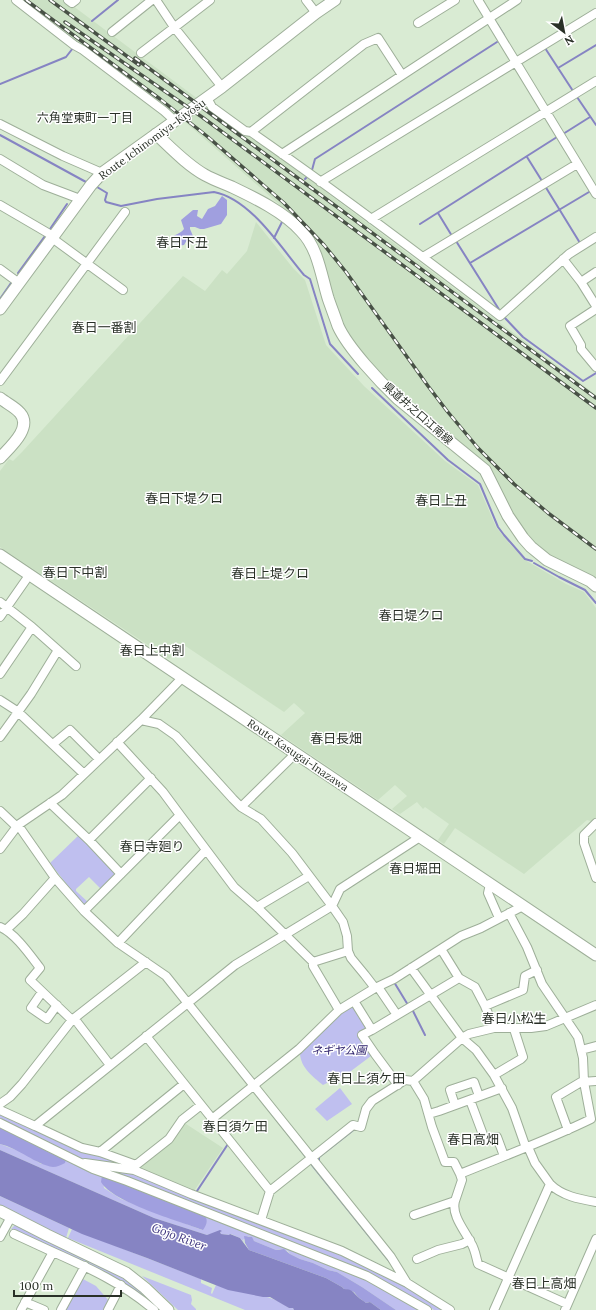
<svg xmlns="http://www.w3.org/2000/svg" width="596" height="1310" font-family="Lora,'Noto Sans JP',serif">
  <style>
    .built { fill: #cbe1c4 }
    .green { fill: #bfbfef }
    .forest { fill: #a09fdf }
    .water { fill: #8684c3 }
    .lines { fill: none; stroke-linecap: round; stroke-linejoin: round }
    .stream { stroke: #8684c3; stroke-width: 2 }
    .minor-casing { stroke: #9eaf99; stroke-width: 10 }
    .major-casing { stroke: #9eaf99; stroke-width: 13 }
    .minor { stroke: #fff; stroke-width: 8 }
    .major { stroke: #fff; stroke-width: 11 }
    .rail-casing { stroke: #485146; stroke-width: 3.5 }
    .rail { stroke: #fff; stroke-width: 2; stroke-dasharray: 6; stroke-linecap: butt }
    .labels { text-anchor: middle; stroke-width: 3; stroke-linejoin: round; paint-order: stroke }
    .street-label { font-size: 11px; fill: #293027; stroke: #fff }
    .park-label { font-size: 11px; font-style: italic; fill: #2f236d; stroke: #fff }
    .neighbourhood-label { font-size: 12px; fill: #293027; stroke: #fff }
    .water-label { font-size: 12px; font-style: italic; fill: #3b317c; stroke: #fff }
    .quarter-label { font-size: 13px; fill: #293027; stroke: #fff }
  </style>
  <rect width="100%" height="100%" fill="#d9ebd3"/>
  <!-- built -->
  <path class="built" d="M20,0H65L198,99L174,116L169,113L170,110L111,68Z
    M207,104L210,109L252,139L264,143L330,195L596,395V582L550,558L521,532L493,477L388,385L342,329L317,249L306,228L183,120Z
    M256,222L293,268L305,280L326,345L364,386L445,461L478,485L496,527L509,543L525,560L566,584L584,592L596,608V819L594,822L587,820L524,874L455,828L444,844L438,840L449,824L425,807L423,809L417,802L400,814L392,809L407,796L395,785L378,800L281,735L305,713L294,703L284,712L184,645L169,659L0,547V471L9,459L13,461L22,452L183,276L205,291L222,270L227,274L247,251Z
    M183,1122L223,1148L194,1191L140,1169L139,1166Z"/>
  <!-- green -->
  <path class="green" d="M79,835L116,871V876L102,890L89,877L76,889V891L89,903L86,906L83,905L50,863Z
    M351,1007H355L367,1029L360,1033L371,1056L351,1071L338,1084L331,1081L323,1085C313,1077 301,1068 300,1054L340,1014Z
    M340,1088L352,1104L327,1121L315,1109Z
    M0,1112L99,1155L131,1166L84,1160L77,1157L0,1120Z
    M0,1144L24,1153L41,1164L66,1159L102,1175L104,1188L121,1199L202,1230C207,1224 207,1221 205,1215L364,1277L423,1310H396L362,1287L337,1272L328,1270L313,1263L300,1259L290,1254L288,1251L280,1249L276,1250L254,1241L251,1237L248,1236L243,1240L245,1243L240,1238L231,1234L229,1235L221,1234L220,1232L207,1235L154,1218L0,1150Z
    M101,1168L133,1172L343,1255L396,1280L446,1310H434L420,1301L368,1273Z
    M0,1196L69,1228L66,1238L0,1207Z
    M15,1225C48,1242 83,1254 115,1273C132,1283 146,1296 160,1310H158L145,1299L49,1247L11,1229Z
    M72,1229L201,1279V1283L212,1288L211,1293L212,1294L216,1285C239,1294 272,1293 289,1308H293L294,1310H245L68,1238Z
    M142,1276L191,1295L192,1300L191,1304L196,1309V1310H178Z
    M81,1278L96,1286L109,1301L105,1310H65Z"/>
  <!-- forest -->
  <path class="forest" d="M222,196L227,200V215L221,224L204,229H200L195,227H190V229L193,236L190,239L187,240L184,245C178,246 173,244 171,238C175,234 180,234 184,229L181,220L193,210H198L197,216L202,219L208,209L215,206Z
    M2,1127L66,1159L65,1163C61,1165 57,1167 53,1167C37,1165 18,1148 0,1144V1128Z
    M102,1175L205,1215C208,1221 207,1224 203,1230C179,1221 112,1202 101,1182Z
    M244,1236L252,1237L254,1241L276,1250L284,1249L290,1254L300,1259L313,1263L328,1270L337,1272L362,1287L396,1310H381L370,1302L366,1303L358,1297L354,1292L344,1289L342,1287L326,1278L249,1250L245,1243Z"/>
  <!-- water -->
  <path class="water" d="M0,1150L154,1218L207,1235L220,1230L222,1231L220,1232L221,1234L229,1235L230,1234L240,1238L249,1250L326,1278L342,1287L344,1289C352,1289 353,1292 358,1297C360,1299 364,1301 366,1303L370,1302L381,1310H294L293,1308H289L270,1297H263L228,1290L147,1258L82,1234L0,1196Z"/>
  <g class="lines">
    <!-- stream -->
    <path class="stream" d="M92,21L118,0
      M497,24L504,35
      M545,48L573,91
      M558,68L596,45
      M0,84L66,57L73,48
      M577,97L596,125
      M563,134L590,117
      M0,135L86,182
      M527,157L542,181
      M312,170L315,159L497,42
      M305,179L307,177
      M545,186L580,243
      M97,187L107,193L105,200L106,202L121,206L157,199L214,192C251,199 281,248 304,275L310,279L330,344L358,374
      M438,213L452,236
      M420,224L557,137
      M50,229L67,204
      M274,238L283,220
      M456,241L500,311
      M470,263L589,192
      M18,273L45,236
      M0,299L11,283
      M504,317L523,337L583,381L596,373
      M372,388L448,460L480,484L498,527L504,535L525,559L532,561
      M534,563L559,577L585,590L596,603
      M394,982L408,1005
      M412,1009L425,1035
      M263,1103L306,1157
      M319,1161V1157L356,1128
      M312,1165L390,1262
      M197,1191L228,1144L227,1142"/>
    <defs>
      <path id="minor" d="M16,0L74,45L83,50L164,111L175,121
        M68,0L72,3L76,0
        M156,0L174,27L222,87
        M306,0L316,13
        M478,0L596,194
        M418,23L455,0
        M112,32L152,0
        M141,53L210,0
        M207,98L212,107L245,131L251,132C336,191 418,253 500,316L569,254L596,237
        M0,124L63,156L102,173
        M251,132L364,44L378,38L402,75
        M282,154L517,0
        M0,159L43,185L80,199
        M320,182L596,13
        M0,205L53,236
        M371,219L596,81
        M52,238L123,290
        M423,257L577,164
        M563,259L581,282
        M0,269L19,283
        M596,272L581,282L596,306
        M596,309L570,326L581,345V349L596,367
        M0,381L125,212
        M0,602L32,627L76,666
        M0,617L30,574
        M0,674L32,627
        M0,700L17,711L84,774
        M141,720L159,724L176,736L233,799L241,807L261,819L292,853L332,906L343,922L347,936L348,951L351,958L365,975L375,988L394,979L461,936L481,928L523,906
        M0,737L31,694L58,650
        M117,742L163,792L180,815
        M53,744L70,730L99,759
        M50,803L89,840L121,874
        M241,807L296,753
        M0,811L17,827
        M596,823L584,835V843L596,878
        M18,825L55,878L84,911L118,943L166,976L391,1257L407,1283
        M89,840L151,778
        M0,849L18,825L62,795L141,720L182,678
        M490,884L488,893L499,918
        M257,907L309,876
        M84,911L180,815L234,887L257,907L313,962V966L339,1010
        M0,927C15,933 30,955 40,968L30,980L72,1020L77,1022L110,1065
        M7,929L23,914L55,878
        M118,943L206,850
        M441,949L459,978L475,987L485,1006L494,1028
        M313,962L348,951
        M411,968L462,1038L476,1050L494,1075L512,1108L526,1148
        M378,987L397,1015
        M42,992L31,1008L47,1019L57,1005
        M354,1001L372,1030L362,1035L375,1054L398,1085
        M485,1006L523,990L525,976L537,970
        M372,1030L459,978
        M146,1036L270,1191
        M581,1050L596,1046
        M494,1075L521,1059L523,1057L514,1029
        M413,1081L424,1099L432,1127L445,1162H454L460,1174
        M470,1100L485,1140L497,1137L504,1156
        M0,1104L10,1097L22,1084L72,1020L146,962
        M455,1105L450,1090L474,1082L479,1096
        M0,1110L35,1126L235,965L332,906L340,889L420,837
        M429,1114L439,1111L502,1088
        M212,1119L299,1049L339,1010L375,988
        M0,1123L93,1169L127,1181L367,1276L427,1310
        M35,1126L82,1148L100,1152L136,1165
        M568,1130L556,1097L581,1082L596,1081
        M100,1152L184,1084
        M85,1163L134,1170L191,1194L342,1251L407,1283L450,1310
        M135,1169L136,1165L169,1139L182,1120L201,1105
        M550,1184C562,1196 579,1199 596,1202
        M455,1201C451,1215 465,1231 471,1243C475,1249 476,1257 478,1264L567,1304
        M414,1215L455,1201L462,1180L460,1174C504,1156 548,1140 591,1119L584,1082L583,1058L578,1037L542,984L527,947L509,913
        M261,1220L270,1191L353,1125L361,1127L366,1109L372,1101L405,1080L413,1081L462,1038L469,1034L494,1028H531L546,1026L596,1005
        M14,1234L53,1252
        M0,1237L11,1217
        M417,1259L438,1250L462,1244L470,1240
        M25,1302L44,1310
        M21,1310L53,1252C89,1268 124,1284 154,1310
        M61,1310L85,1266
        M108,1310L121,1285
        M494,1310L550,1184L535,1163L528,1147
        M565,1310L596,1239"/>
      <path id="major" d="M156,134C171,148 187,165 205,175C214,180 223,183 232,187C255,198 284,212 301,231C318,248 321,275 328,298C331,307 335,317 338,326C348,348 380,382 398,399L485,470L508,516L523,538L531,547L547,560L590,581L596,586
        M0,309L91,185L102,173L222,87L316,13L335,0
        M0,398C6,403 15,407 20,413C33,428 9,448 0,458
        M0,555L596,955
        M0,1211L47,1235L126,1273L145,1288L168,1310"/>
    </defs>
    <!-- minor casing -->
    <use href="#minor" class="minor-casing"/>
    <!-- major casing -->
    <use href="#major" class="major-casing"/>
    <!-- minor -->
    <use href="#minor" class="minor"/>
    <!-- major -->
    <use href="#major" class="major"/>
    <defs>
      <path id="rail" d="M26,0L160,99L208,137L284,203L324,245L346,272L428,386L447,411L478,448L514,484L548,513L596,549
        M50,0L139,65
        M65,22L202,117L596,408
        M135,58L596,398"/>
    </defs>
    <!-- rail casing -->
    <use href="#rail" class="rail-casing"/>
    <!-- rail -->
    <use href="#rail" class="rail"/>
  </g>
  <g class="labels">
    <!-- street labels -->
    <g class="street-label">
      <text transform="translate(152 139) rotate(-36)" y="4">Route Ichinomiya-Kiyosu</text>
      <text transform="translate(418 413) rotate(41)" y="4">県道井之口江南線</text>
      <text transform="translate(298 755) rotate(34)" y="4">Route Kasugai-Inazawa</text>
    </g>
    <!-- park labels -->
    <g class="park-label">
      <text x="339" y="1054">ネギヤ公園</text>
    </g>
    <!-- neighbourhood labels -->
    <g class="neighbourhood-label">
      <text x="85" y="122">六角堂東町一丁目</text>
    </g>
    <!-- water labels -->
    <g class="water-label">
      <text transform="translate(179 1237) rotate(20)" y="4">Gojo River</text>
    </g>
    <!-- quarter labels -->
    <g class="quarter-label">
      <text x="182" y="247">春日下丑</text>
      <text x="104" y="332">春日一番割</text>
      <text x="184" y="503">春日下堤クロ</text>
      <text x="441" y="505">春日上丑</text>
      <text x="75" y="577">春日下中割</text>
      <text x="270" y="578">春日上堤クロ</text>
      <text x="411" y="620">春日堤クロ</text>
      <text x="152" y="655">春日上中割</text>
      <text x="336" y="743">春日長畑</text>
      <text x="152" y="851">春日寺廻り</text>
      <text x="415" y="873">春日堀田</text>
      <text x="514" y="1023">春日小松生</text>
      <text x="366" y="1083">春日上須ケ田</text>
      <text x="235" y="1131">春日須ケ田</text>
      <text x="473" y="1144">春日高畑</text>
      <text x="544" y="1288">春日上高畑</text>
    </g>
  </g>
  <!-- north arrow -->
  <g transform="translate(564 32) rotate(148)" stroke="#ffffff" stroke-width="3" paint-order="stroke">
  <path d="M0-3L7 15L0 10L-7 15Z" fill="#293027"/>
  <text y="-6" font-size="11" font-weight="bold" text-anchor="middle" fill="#293027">N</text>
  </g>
  <!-- scale -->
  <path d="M14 1290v6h107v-6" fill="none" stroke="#293027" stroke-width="2"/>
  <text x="20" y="1290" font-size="12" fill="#293027" stroke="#ffffff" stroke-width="3" paint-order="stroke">100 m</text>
</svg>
